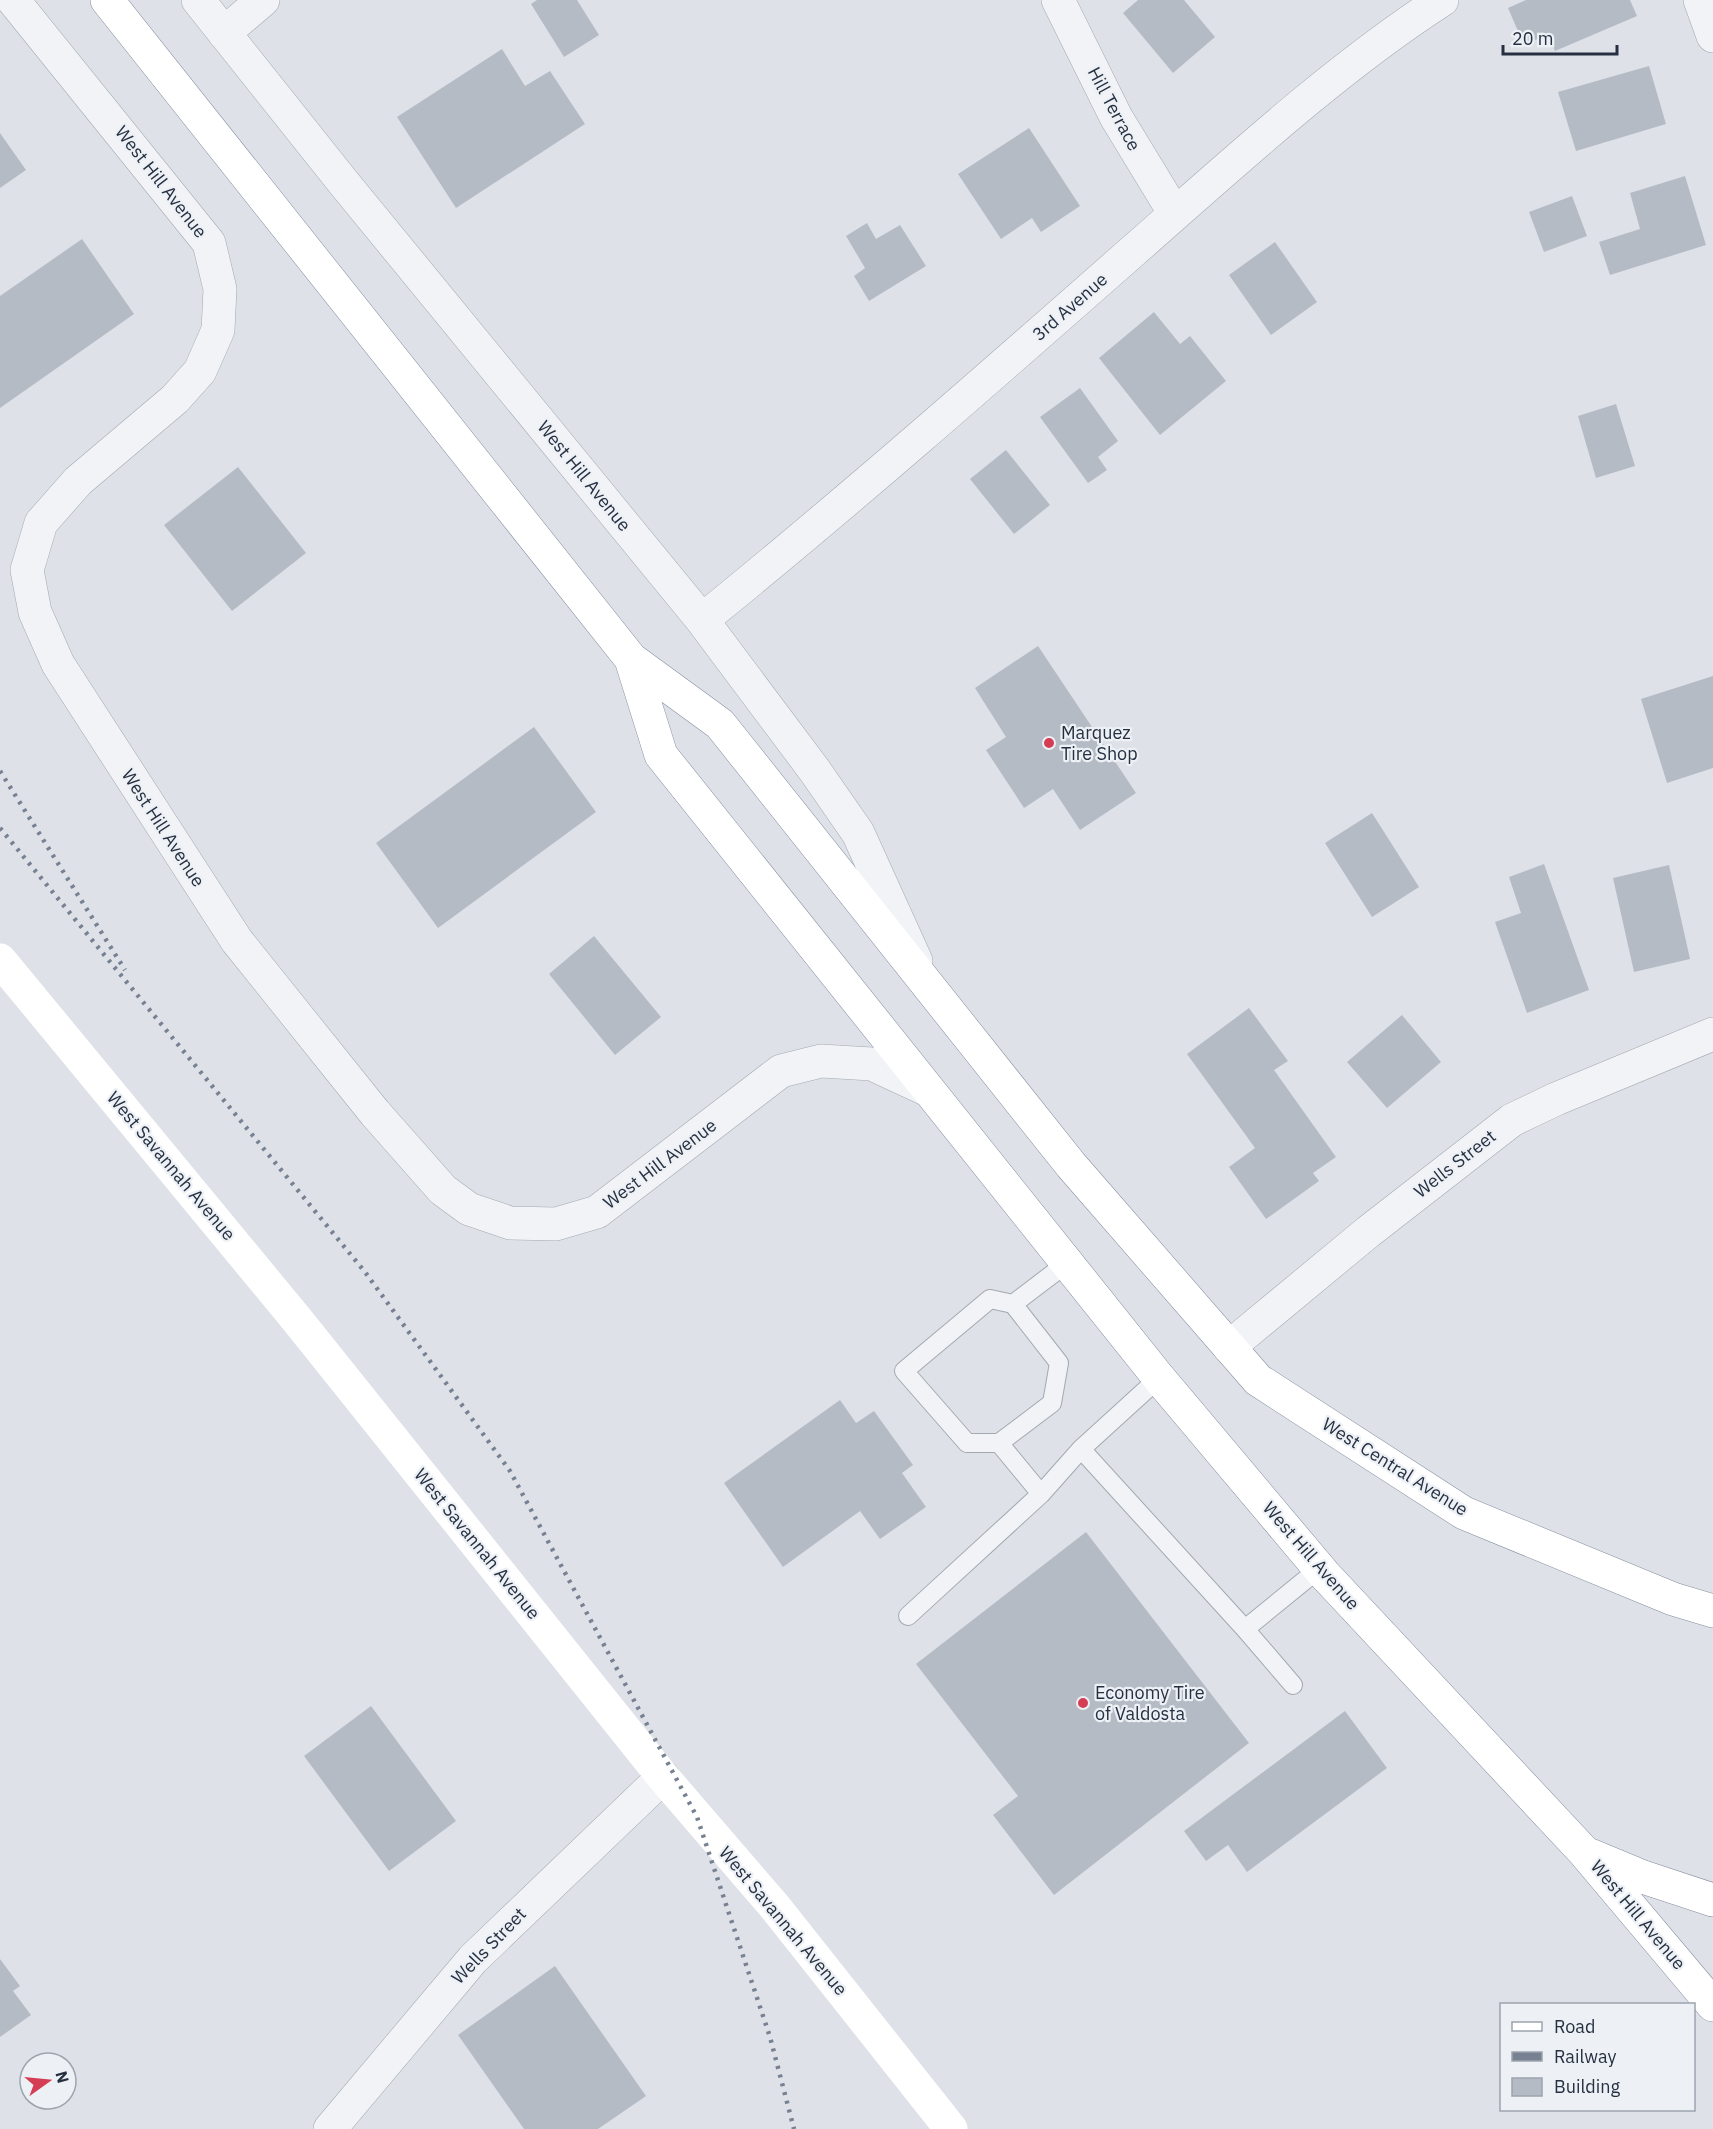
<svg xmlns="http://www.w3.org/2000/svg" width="1713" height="2129" font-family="'IBM Plex Sans',sans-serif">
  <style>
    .building { fill: #b5bbc5 }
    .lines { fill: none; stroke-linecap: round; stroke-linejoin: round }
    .lane-casing { stroke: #a3a9b2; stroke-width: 20 }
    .street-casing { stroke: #a3a9b2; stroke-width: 34 }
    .highway-casing { stroke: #858fa0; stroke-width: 34 }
    .lane { stroke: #f1f3f6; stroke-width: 18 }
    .street { stroke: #f1f3f6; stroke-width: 33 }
    .secondary { stroke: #fff; stroke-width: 33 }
    .highway { stroke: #fff; stroke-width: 33 }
    .rail { stroke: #778192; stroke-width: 4.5; stroke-dasharray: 3 6; stroke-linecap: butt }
    .poi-dot { fill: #d43d54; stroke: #edf1f6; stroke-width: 2 }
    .labels { text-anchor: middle; stroke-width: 4.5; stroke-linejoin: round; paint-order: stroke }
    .street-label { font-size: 18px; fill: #263040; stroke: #edf1f6 }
    .poi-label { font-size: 18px; fill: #263040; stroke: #edf1f6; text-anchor: start }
  </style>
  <rect width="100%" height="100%" fill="#dee2e8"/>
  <!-- building -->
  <path class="building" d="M537,0H577L599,35L564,57L531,4Z
    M1138,0H1184L1215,37L1173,73L1123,13Z
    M1526,0H1630L1637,16L1555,51L1548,34L1524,45L1508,8Z
    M502,49L525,86L550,71L585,124L456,208L397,117Z
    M1649,66L1666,124L1576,151L1558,92Z
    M1029,128L1080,206L1041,232L1032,218L1001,239L958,174Z
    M0,133L26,170L0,188Z
    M1685,176L1706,245L1610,275L1599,242L1640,229L1630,193Z
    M1572,196L1587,236L1544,252L1529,212Z
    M867,223L876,239L900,225L926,266L869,301L854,276L865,268L846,236Z
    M82,239L134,314L0,408V296Z
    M1275,242L1317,302L1271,335L1229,275Z
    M1154,312L1180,344L1190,336L1226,381L1160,435L1099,358Z
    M1080,388L1118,441L1098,457L1107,470L1088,483L1040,417Z
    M1616,404L1635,466L1596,478L1578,416Z
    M1006,450L1050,505L1014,534L970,479Z
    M238,467L306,553L232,611L164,525Z
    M1038,646L1136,793L1080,830L1053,789L1024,808L986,750L1006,737L975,688Z
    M1713,676V768L1667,783L1641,699Z
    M534,727L596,812L438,928L376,843Z
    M1372,813L1419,887L1372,917L1325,843Z
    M1544,864L1589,990L1527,1013L1495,922L1521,913L1509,877Z
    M1669,865L1690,959L1634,972L1613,878Z
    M594,936L661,1017L615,1055L549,974Z
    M1249,1008L1288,1061L1274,1070L1336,1157L1313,1173L1319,1181L1266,1219L1229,1167L1255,1148L1187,1054Z
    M1402,1015L1441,1062L1387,1108L1347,1062Z
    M840,1400L856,1423L874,1411L913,1465L902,1473L926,1507L880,1539L860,1511L783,1567L724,1483Z
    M1086,1532L1249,1743L1054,1895L993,1815L1018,1796L916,1664Z
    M371,1706L456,1821L389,1871L304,1756Z
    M1345,1711L1387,1768L1247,1872L1228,1845L1206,1861L1184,1831Z
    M0,1959L20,1986L13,1991L31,2015L0,2037Z
    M555,1966L646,2096L598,2129H524L458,2035Z"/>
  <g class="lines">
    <defs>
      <path id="lane" d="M1013,1304L990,1299L904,1371L967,1443H999L1052,1403L1059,1363L1013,1304L1067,1263
        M999,1443L1041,1494
        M1081,1449L1245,1629L1320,1568
        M908,1616L1041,1494L1081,1449L1159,1378
        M1245,1629L1293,1685"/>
      <path id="street" d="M13,0L209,243L220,289L218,330L200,371L175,399L78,481L41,523L27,570L35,612L58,664L237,941L375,1113L443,1190L469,1209L510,1223L556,1224L597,1212L781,1071L821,1061L872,1064L928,1090
        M198,0L343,182L702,620L815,771L858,833L916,961
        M1058,0L1116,117L1175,214
        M1700,0L1713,36
        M224,33L263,0
        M702,620C849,501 991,376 1133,251C1230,166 1335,69 1442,0
        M1229,1347L1368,1232L1512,1120L1556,1099L1713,1034
        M330,2129L473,1959L663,1777"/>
      <path id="highway" d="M107,0L631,659L720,724L1071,1165L1258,1380L1464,1513L1673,1599L1713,1611
        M631,659L661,755L1159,1378L1324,1574L1585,1853L1713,2005
        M1590,1855L1643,1877L1713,1900"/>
    </defs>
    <!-- lane casing -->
    <use href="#lane" class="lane-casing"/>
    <!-- street casing -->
    <use href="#street" class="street-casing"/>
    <!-- highway casing -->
    <use href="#highway" class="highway-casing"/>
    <!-- lane -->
    <use href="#lane" class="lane"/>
    <!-- street -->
    <use href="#street" class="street"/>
    <!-- secondary -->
    <path class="secondary" d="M0,960L298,1321L663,1777L775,1907L951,2129"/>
    <!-- highway -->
    <use href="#highway" class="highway"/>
    <!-- rail -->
    <path class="rail" d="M0,771L125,970
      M0,828L365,1272L510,1471L697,1817L770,2037L794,2129"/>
  </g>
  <!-- markers -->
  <g class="poi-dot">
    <circle cx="1049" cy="743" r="6"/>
    <circle cx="1083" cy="1703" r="6"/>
  </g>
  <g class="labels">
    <!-- street labels -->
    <g class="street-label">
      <text transform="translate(1114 109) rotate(62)" y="6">Hill Terrace</text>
      <text transform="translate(161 182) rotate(52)" y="6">West Hill Avenue</text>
      <text transform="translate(1070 307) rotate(-41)" y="6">3rd Avenue</text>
      <text transform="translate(584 476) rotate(51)" y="6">West Hill Avenue</text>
      <text transform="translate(163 828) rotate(57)" y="6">West Hill Avenue</text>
      <text transform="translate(660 1164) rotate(-37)" y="6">West Hill Avenue</text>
      <text transform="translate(1455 1164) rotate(-38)" y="6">Wells Street</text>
      <text transform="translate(171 1166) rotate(50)" y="6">West Savannah Avenue</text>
      <text transform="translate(1395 1467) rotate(32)" y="6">West Central Avenue</text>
      <text transform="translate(477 1544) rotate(51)" y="6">West Savannah Avenue</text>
      <text transform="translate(1311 1556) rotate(49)" y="6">West Hill Avenue</text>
      <text transform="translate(1638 1915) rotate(50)" y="6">West Hill Avenue</text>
      <text transform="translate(783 1921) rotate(50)" y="6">West Savannah Avenue</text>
      <text transform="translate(489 1946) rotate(-46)" y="6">Wells Street</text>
    </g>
    <!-- poi labels -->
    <g class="poi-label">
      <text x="1061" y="739">Marquez<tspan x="1061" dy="21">Tire Shop</tspan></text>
      <text x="1095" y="1699">Economy Tire<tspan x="1095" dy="21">of Valdosta</tspan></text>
    </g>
  </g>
  <!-- legend -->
  <rect x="1500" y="2003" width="195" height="108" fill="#edf1f6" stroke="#9da4ad" stroke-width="1.5"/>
  <rect x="1512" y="2022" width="30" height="9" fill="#ffffff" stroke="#9da4ad" stroke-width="1.5"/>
  <text x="1554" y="2033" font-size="18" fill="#263040">Road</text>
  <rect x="1512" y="2052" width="30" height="9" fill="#778192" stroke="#9da4ad" stroke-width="1.5"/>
  <text x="1554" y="2063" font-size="18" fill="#263040">Railway</text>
  <rect x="1512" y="2078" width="30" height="18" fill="#b5bbc5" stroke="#9da4ad" stroke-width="1.5"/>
  <text x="1554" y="2093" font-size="18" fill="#263040">Building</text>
  <!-- north arrow -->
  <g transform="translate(48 2081) rotate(75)"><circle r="28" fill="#edf1f6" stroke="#9da4ad" stroke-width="1.5"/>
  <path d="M0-4.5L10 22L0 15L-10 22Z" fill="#d43d54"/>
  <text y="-9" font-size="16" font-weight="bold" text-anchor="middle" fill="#263040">N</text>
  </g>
  <!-- scale -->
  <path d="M1503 45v9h114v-9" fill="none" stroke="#263040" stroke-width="3"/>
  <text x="1512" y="45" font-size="18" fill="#263040" stroke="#edf1f6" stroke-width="4.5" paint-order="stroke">20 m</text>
</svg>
